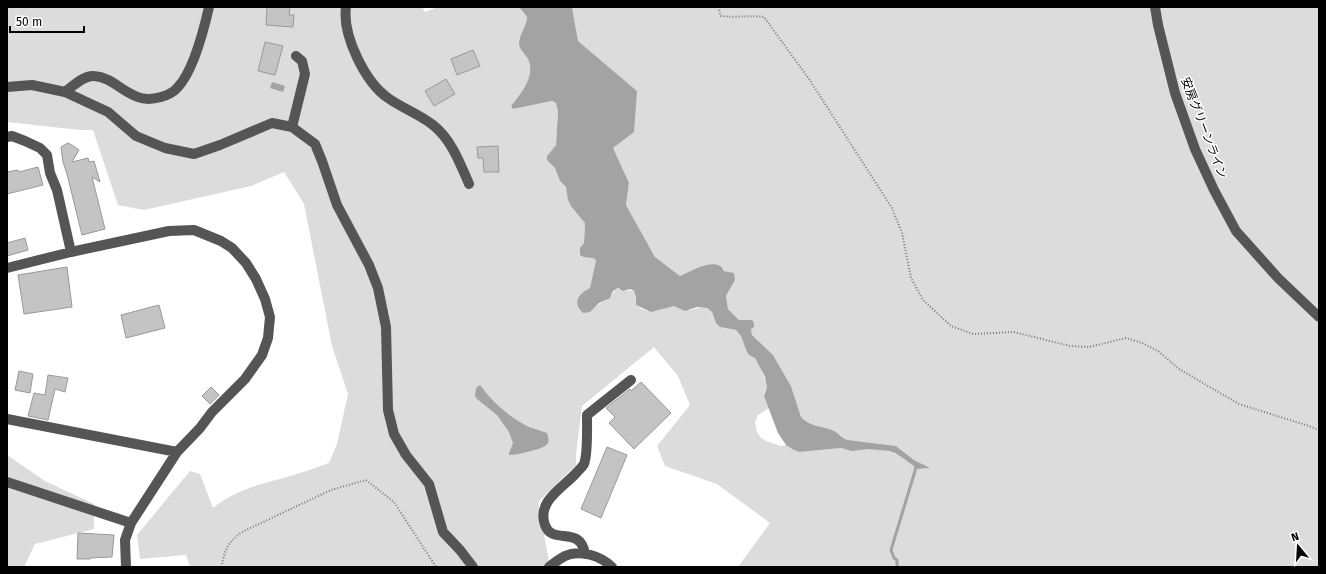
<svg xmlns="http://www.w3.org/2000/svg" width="1326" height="574" font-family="'Fira Sans','Noto Sans JP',sans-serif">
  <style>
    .green { fill: #dcdcdc }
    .water { fill: #a3a3a3 }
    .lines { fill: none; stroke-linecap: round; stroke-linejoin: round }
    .stream { stroke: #a3a3a3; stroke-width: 3 }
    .building { fill: #c4c4c4; stroke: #999 }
    .path { stroke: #777; stroke-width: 2; stroke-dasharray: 1 2; stroke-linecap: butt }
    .minor { stroke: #555; stroke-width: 10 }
    .labels { text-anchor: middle; stroke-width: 3; stroke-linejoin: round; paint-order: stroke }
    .street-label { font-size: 12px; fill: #000; stroke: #fff }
  </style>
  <rect width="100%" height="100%" fill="#fff"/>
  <!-- green -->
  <path class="green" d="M7,7H422L425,12L438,7L520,8C535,20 521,27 519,41C518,48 523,51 527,57C538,74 520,93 511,107L513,109L552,101L556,103L558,112L556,145L547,156V158L555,168L560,181L566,187L568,196L584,220L585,223L584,240L591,258H595L596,260L590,288L582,293L595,307L611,296L616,289H619L623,291C638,289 635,292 636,305C655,319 658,305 675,306C679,306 682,310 686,310C696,311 699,304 710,310L720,327L736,330L741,336L746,350L749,355L753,356L757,360L766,382L767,387L764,393L769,408L758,415L755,422L757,432L761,438L766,441L781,446L786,445L799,452L841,448C851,451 859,449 869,449C888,448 905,456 918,469L929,468L914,460L896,446L848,440C842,438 842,436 837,433C825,426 811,428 801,417L791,386L773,355L752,335L751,329L752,320H739L728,309L726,296L735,280L720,266L696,269L680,276L655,257L626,205L629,183L612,148L637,91L578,41L572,7H1319V567H738L770,523L717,484L665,466L657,446L690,405L678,376L654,347L582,406L576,455V465L538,502L550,567H190L186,555L140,559L137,535L190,471L200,474L213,508C235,490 261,484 287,477C301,473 315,468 329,463L337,444L348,394L332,346L304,204L284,172L251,186L144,210L118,205L93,130H80L7,122Z
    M7,455L45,481L94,504V529L35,544L24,567H7Z"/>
  <!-- water -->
  <path class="water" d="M518,7H572L578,41L637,91L634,132L613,148L629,183L626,205L655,257L680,276C690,272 710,260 720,266C722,267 723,269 724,271L734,273L735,280L726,296L728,309L739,320H752L754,323V327L751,329L752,335L773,355L791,386L801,417C810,427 823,426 834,431C840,434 841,438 848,440L896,446L914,460L930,468L918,469L903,458L895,453L889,451L868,449L852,451L841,448L799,452L794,450L786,445L778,433L764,396L767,387L765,377L755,358L749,355L746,350L741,336L736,330L720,327L716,323L712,312L707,308L697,307L685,311L674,306L651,312L636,305V297L634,291L630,289L623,291L618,288L613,291L610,298L599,303L590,312L583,313C572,303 578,294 590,288L596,260C592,256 585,259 580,255V248L584,243L585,223L571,206L568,200L566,187L560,181L555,168L547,160V156L556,145L558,112L556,103L552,101L513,109L511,106C521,93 536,76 528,59C525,53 519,50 519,43C519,34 527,26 527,17L522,10Z
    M272,82L285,86L283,92L270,88Z
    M480,385C493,403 509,417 529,427C535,429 541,431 547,433C548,436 549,440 548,443C546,449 516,455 509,455V453L513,443L509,432L497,415L477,399L475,396L476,388Z"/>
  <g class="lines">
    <!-- stream -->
    <path class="stream" d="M897,567V560L894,558L891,550L915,471L916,466L914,463"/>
  </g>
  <!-- building -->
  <path class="building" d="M267,7H290L289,15H294L293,27L266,25Z
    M265,42L283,46L275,75L258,71Z
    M473,50L480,66L457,75L451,59Z
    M446,79L455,94L434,106L425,91Z
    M68,143L72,145L79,150L72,162L88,158L89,162L94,161L100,182L92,177L105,229L82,235L67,174L63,162L61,147Z
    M498,146L499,172H484L483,158H478L477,147Z
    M38,167L43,185L7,194V172L18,170L19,172Z
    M25,238L28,250L7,256V243Z
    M67,267L72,307L24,314L18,275Z
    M159,305L165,328L126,338L121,315Z
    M19,371L33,374L30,393L15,390Z
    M48,375L68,378L65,392L55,389L48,420L28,416L34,393L45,395Z
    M641,382L671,413L634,449L609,423L615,417L606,408L630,389L631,391Z
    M211,387L219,395L210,404L202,396Z
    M607,447L627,455L601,518L581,509Z
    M78,533L114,535L112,557L90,558V559H77Z"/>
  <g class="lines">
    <!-- path -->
    <path class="path" d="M718,7L721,16C736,18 749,15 764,17L809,79L892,208L902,233L911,278L923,300L951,326L973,334L1014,332L1070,346L1089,347L1126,338L1142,343L1158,351L1179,369L1239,404L1309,426L1319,430
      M221,567C226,549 226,544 242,532L331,490L366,480L394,502L436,567"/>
    <!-- minor -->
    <path class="minor" d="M346,7C342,35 365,82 388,98C402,108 419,114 433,125C451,139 460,163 469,184
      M1155,7L1158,25L1175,93L1195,149L1214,190L1236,231L1278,278L1319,317
      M7,87L32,85L65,92L108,112L136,136L165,148L194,154L220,145L272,123L292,127L315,144L322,161L337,205L369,265L378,288L386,327L388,410L394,434L406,455L429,484L443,532L460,550L473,567
      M65,92C73,86 84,75 94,76C112,77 124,94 141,98C152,101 171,96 178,87C193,71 204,29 209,7
      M292,127L305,74L302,61L296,56
      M7,137L12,136L25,141L40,148L47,155L50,173L57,190L71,252
      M7,268L71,252L169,231L194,230L221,241L232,248L246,263L256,279L265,299L270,317L268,338L262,355L245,379L212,412L200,428L177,452L131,523L125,540L126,567
      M7,419L177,452
      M7,482L131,523
      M585,554C580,524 552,546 545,525C536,500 565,487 578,471C580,469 583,466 584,464C588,454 587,427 587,415L631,380
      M549,567C554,563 559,559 565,556C580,549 601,556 612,567"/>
  </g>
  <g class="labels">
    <!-- street labels -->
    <g class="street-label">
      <text transform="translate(1204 128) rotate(69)" y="4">安房グリーンライン</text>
    </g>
  </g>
  <!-- border -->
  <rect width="1326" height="574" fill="none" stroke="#000000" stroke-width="16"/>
  <!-- north arrow -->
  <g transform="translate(1298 546) rotate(342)" stroke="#ffffff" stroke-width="3" paint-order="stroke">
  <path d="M0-3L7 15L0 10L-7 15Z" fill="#000000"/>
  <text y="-6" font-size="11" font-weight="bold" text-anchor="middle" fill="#000000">N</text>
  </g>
  <!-- scale -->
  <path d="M10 26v6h74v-6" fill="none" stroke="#000000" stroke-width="2"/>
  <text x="16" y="26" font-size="12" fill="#000000" stroke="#ffffff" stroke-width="3" paint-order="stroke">50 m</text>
</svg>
